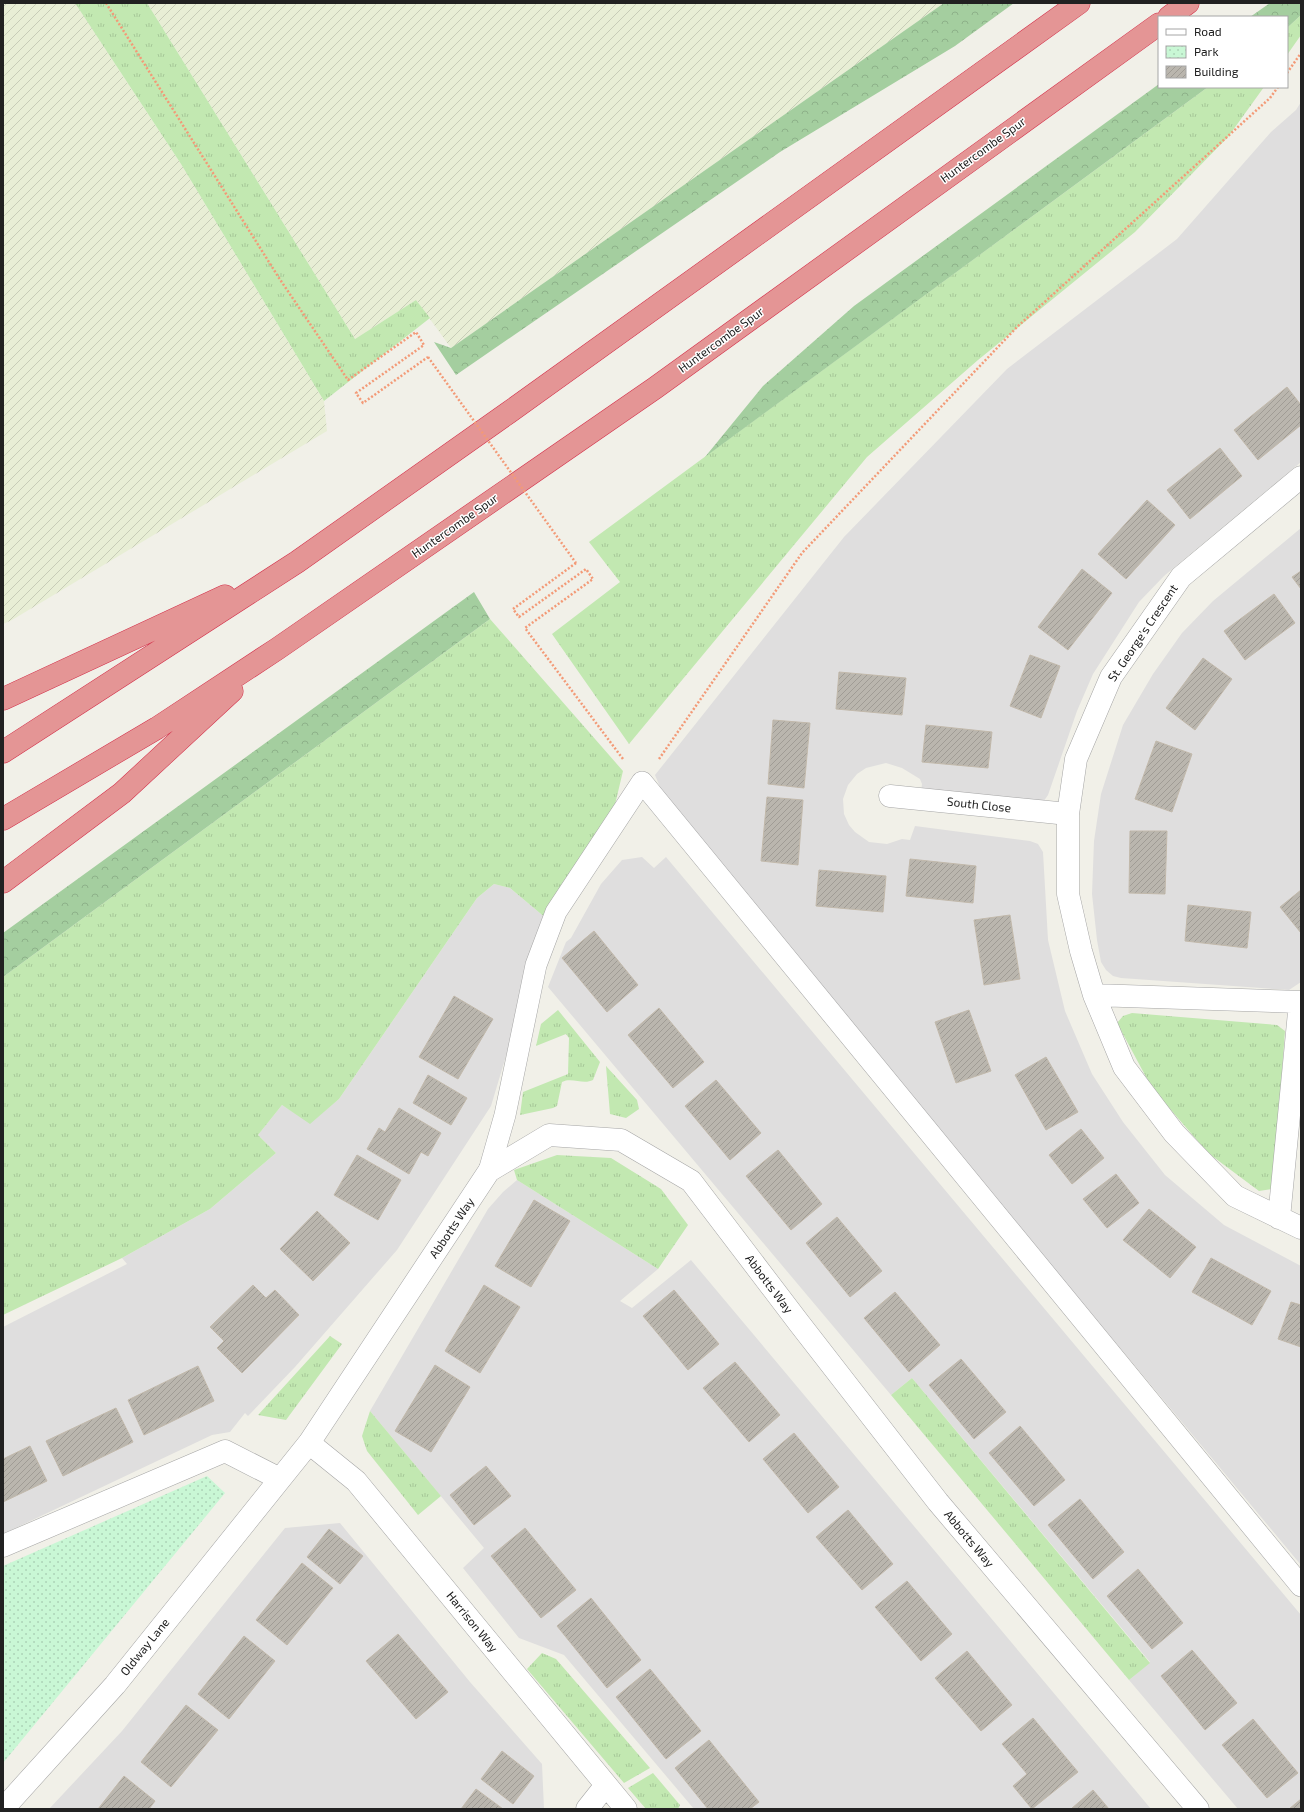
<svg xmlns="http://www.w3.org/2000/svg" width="1304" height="1812" font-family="'Exo 2',sans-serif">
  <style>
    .residential { fill: #dfdede }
    .farmland { fill: url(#farmland-furrows) }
    .grass { fill: url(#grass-tufts) }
    .forest { fill: url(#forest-crowns) }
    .park { fill: url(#park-dots) }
    .building { fill: url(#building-hatch); stroke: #c2b9ab }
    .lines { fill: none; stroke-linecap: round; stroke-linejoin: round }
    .service-casing { stroke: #a5a5a5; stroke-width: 22 }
    .minor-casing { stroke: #a5a5a5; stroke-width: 23 }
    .motorway-casing { stroke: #d3314b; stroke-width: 23 }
    .path { stroke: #f39a77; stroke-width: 2.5; stroke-dasharray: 2 2; stroke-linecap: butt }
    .service { stroke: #fff; stroke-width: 21 }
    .minor { stroke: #fff; stroke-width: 22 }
    .motorway { stroke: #e49595; stroke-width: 22 }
    .path-bridge { stroke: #f39a77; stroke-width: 2.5; stroke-dasharray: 2 2; stroke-linecap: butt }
    .labels { text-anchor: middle; stroke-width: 3; stroke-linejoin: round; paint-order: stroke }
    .street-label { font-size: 12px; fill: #212121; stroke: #fff }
  </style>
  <defs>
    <pattern id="farmland-furrows" width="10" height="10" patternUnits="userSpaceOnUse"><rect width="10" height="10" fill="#e8eed5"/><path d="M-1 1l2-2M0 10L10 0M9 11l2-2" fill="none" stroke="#c7ccb7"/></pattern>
    <pattern id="grass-tufts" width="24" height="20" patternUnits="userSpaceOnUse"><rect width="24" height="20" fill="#c2e8b1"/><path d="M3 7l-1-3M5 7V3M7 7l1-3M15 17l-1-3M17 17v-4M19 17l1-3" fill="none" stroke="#a6c798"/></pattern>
    <pattern id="forest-crowns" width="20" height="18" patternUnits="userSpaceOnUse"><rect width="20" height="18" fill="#a4ce9f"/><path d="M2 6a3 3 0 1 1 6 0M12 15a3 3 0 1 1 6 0" fill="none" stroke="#8db189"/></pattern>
    <pattern id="park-dots" width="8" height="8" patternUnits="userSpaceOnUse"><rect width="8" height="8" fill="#c9f7d5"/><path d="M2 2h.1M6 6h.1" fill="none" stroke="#acd3b7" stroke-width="1.8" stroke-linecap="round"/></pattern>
    <pattern id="building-hatch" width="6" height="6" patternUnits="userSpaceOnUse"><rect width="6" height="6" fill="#bab6ae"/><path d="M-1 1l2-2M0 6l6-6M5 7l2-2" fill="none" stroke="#a09c95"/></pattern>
  </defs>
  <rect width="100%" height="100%" fill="#f1f0e8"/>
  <!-- residential -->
  <path class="residential" d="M1301,102V462L1164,576L1139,602L1093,674L1077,711L1048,795L1041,805L921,792L922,784L920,779L902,768L886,763L866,768L857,774L848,785L843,799L844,814L849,825L855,832L869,842L887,844L902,839L910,840L915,826L1030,841L1038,844L1043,852L1048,940L1065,1011L1092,1074L1123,1122L1165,1175L1224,1225L1301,1266V1565L811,977L671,814L655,775L844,537L1007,369L1177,239L1271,132L1296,110Z
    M1301,528V982L1289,990L1121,978L1113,976L1106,970L1101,962L1097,940L1092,894L1094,841L1101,794L1123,725L1153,674L1182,633L1213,601Z
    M642,857L654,868L666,857L1301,1615V1809H1238L1129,1680L1150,1662L912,1378L891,1395L548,987L566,942L571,938L601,884L622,860Z
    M494,884L510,888L547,919L491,1106L397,1250L295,1367L248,1416L245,1413L230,1432L212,1435L3,1534V1327L127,1264L122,1258L210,1209L276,1153L258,1135L282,1105L310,1123L339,1099L477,898Z
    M517,1180L658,1269L620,1301L632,1308L691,1260L1151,1809H694L564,1655L519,1638L463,1568L484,1548L370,1411L488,1209L503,1192Z
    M340,1523L470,1682L542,1764L544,1809H49L122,1731L285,1528Z"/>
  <!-- farmland -->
  <path class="farmland" d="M3,3H75L181,164L324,401L327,431L12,620L3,624Z
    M147,3H944L451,348L416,300L355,339Z"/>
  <!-- grass -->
  <path class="grass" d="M75,3H147L355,339L416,300L430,318L324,401L181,164Z
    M1301,15V35L1287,55V28Z
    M1208,87H1264L1228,137L1135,232L978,360L867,457L629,744L552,634L620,582L589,542Z
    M490,619L623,771L608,834L547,919L510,888L494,884L477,898L339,1099L310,1124L282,1105L258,1135L276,1153L210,1209L122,1258L3,1315V977Z
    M558,1010L600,1062L593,1080C583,1085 572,1077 562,1082L557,1106L553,1108L520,1115L523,1092L568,1074L569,1038L566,1034L536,1046L541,1024Z
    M1132,1013L1277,1025L1285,1031L1274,1181L1272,1189L1259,1191L1208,1153L1152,1088L1117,1023L1123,1016Z
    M606,1066L637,1100L639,1109L626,1118L610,1114Z
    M557,1155L611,1158L661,1189L688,1225L658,1269L517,1180L514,1170Z
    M330,1336L342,1344L286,1420L258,1415Z
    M912,1378L1150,1663L1129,1680L891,1395Z
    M370,1411L441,1496L418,1515L367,1451L362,1436Z
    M542,1653L556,1659L650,1768L624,1783L527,1669Z
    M653,1773L680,1805L678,1809H646L628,1788Z"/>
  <!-- forest -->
  <path class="forest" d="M944,3H1014L955,46L780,152L456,375L434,342L451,348Z
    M1270,3H1301V15L1287,28V17H1250Z
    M1159,84V87H1208L705,457L763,386L854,306Z
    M474,592L490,619L3,977V933Z"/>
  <!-- park -->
  <path class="park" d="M207,1476L225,1493L3,1763V1566Z"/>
  <!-- building -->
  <path class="building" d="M1287,387L1301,405V425L1258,460L1234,430Z
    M1220,448L1242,476L1190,519L1167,490Z
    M1147,500L1175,525L1126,579L1098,554Z
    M1082,569L1112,593L1068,650L1038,627Z
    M1301,571V589L1292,577Z
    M1274,594L1295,623L1245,660L1224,631Z
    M1030,655L1060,666L1041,718L1010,706Z
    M1203,658L1232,679L1195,730L1166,708Z
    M839,672L906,678L902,715L836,709Z
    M773,720L810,723L804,788L768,784Z
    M926,725L992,732L988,768L922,762Z
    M1156,741L1192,754L1172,812L1135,799Z
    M767,797L803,800L798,865L761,861Z
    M1130,831H1167L1165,894L1129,893Z
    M910,859L976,866L973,903L906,896Z
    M819,870L886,876L883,912L816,906Z
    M1301,890V933L1280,907Z
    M1188,905L1251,912L1247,948L1185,941Z
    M1010,915L1020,979L984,985L974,920Z
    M594,931L638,985L607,1012L562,958Z
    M454,996L493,1019L458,1079L419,1057Z
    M659,1008L704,1062L673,1088L628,1035Z
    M969,1010L991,1071L956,1083L935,1022Z
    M1046,1057L1078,1112L1046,1130L1015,1075Z
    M428,1075L467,1098L451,1125L413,1103Z
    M716,1080L761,1133L730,1160L685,1106Z
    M399,1108L441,1133L428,1156L421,1152L409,1174L367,1149L379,1128L385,1132Z
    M1081,1129L1104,1158L1072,1184L1049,1155Z
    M778,1150L822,1204L791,1230L746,1176Z
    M357,1155L401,1180L378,1220L334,1195Z
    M1116,1174L1139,1203L1107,1228L1083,1199Z
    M534,1200L570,1221L531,1287L495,1266Z
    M1149,1209L1196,1247L1170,1278L1123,1240Z
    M317,1211L350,1243L313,1281L280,1249Z
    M837,1217L882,1271L850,1297L806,1243Z
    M1211,1258L1271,1291L1252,1325L1192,1292Z
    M253,1285L266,1298L275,1290L299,1315L242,1373L217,1348L224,1341L210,1327Z
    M484,1285L520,1307L480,1373L445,1351Z
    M674,1290L719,1344L688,1370L643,1316Z
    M895,1292L940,1345L909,1372L864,1318Z
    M1291,1302L1301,1305V1347L1278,1339Z
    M961,1359L1006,1412L974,1439L929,1385Z
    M735,1362L780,1415L749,1442L703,1388Z
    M435,1365L470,1387L431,1452L395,1431Z
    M198,1366L214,1401L144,1435L128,1400Z
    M116,1408L133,1442L63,1476L46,1441Z
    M1020,1426L1065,1480L1034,1506L989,1453Z
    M794,1433L839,1487L808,1513L763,1459Z
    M30,1446L47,1481L3,1502V1459Z
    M486,1466L511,1496L474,1525L450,1495Z
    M1080,1499L1124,1552L1093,1579L1048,1525Z
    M848,1510L893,1564L862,1590L816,1537Z
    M525,1528L576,1590L541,1618L491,1556Z
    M329,1529L363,1556L340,1584L307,1557Z
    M302,1563L333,1588L287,1645L256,1620Z
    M1138,1569L1183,1623L1152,1649L1107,1596Z
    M907,1581L952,1634L921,1661L875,1607Z
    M591,1598L641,1660L607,1688L557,1626Z
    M398,1634L448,1692L416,1719L366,1661Z
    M244,1636L275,1661L229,1719L198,1694Z
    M1192,1650L1237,1703L1205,1730L1161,1676Z
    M967,1651L1012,1705L981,1731L935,1678Z
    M650,1669L701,1731L666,1759L616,1697Z
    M186,1705L218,1730L171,1787L141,1762Z
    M1033,1718L1078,1772L1032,1809L1013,1786L1027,1774L1002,1744Z
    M1253,1719L1298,1773L1267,1798L1222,1745Z
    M709,1740L759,1802L750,1809H708L675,1768Z
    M502,1751L534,1776L513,1804L481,1779Z
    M124,1776L155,1801L149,1809H98Z
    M476,1789L503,1809H461Z
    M1093,1790L1109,1809H1071Z
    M1301,1799V1809H1289Z"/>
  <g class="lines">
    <defs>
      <path id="service" d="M489,1171L505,1115L536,965L556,912L642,782L1301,1586"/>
      <path id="minor" d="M1301,477L1181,577L1111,677L1076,759L1068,814V894L1081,951L1094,995L1124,1067L1174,1133L1235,1196L1301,1228
        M890,796L1068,814
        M1094,995L1300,1002
        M1279,1218L1300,1002
        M309,1443L356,1481L626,1809
        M3,1546L225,1451L280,1479
        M3,1809L115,1685L309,1443L489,1171L549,1135L621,1140L691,1181L799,1323L938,1502L1198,1809
        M587,1809L606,1785"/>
      <path id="motorway" d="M1169,17L1188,3
        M3,699L225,596
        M3,752L297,562L508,413L1079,3
        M3,819L157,728L277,649L655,388L1159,24
        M3,882L122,793L232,691"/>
    </defs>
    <!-- service casing -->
    <use href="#service" class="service-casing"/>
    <!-- minor casing -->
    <use href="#minor" class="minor-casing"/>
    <!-- motorway casing -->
    <use href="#motorway" class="motorway-casing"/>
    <!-- path -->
    <path class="path" d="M106,3L279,278L348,380L416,332L424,345L356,393L363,403L428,357
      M1287,73L1301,53
      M576,563L513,609L519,617L586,569L593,579L525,628L623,759
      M659,759L802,553L1017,327L1270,98L1278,87"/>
    <!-- service -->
    <use href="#service" class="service"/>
    <!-- minor -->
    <use href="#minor" class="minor"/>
    <!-- motorway -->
    <use href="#motorway" class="motorway"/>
    <!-- path-bridge -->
    <path class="path-bridge" d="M428,357L576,563"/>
  </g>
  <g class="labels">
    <!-- street labels -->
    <g class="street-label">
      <text transform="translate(983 150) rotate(-36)" y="4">Huntercombe Spur</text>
      <text transform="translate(721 340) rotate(-36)" y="4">Huntercombe Spur</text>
      <text transform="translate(455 526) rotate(-35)" y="4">Huntercombe Spur</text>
      <text transform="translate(1143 633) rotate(-56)" y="4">St. George's Crescent</text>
      <text transform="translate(979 805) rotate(6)" y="4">South Close</text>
      <text transform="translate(452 1228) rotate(-56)" y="4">Abbotts Way</text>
      <text transform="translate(769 1284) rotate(53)" y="4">Abbotts Way</text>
      <text transform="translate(969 1539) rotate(50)" y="4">Abbotts Way</text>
      <text transform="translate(472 1622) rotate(51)" y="4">Harrison Way</text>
      <text transform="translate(145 1647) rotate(-51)" y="4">Oldway Lane</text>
    </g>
  </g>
  <!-- border -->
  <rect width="1304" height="1812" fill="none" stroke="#212121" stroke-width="8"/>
  <!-- legend -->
  <rect x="1158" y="16" width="130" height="72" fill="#ffffff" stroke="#a6a6a6"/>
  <rect x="1166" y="29" width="20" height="6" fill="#ffffff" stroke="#a6a6a6"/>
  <text x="1194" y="36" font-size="12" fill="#212121">Road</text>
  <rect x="1166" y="46" width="20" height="12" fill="url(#park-dots)" stroke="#a6a6a6"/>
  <text x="1194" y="56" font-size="12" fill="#212121">Park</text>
  <rect x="1166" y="66" width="20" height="12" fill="url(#building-hatch)" stroke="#a6a6a6"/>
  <text x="1194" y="76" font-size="12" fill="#212121">Building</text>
</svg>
